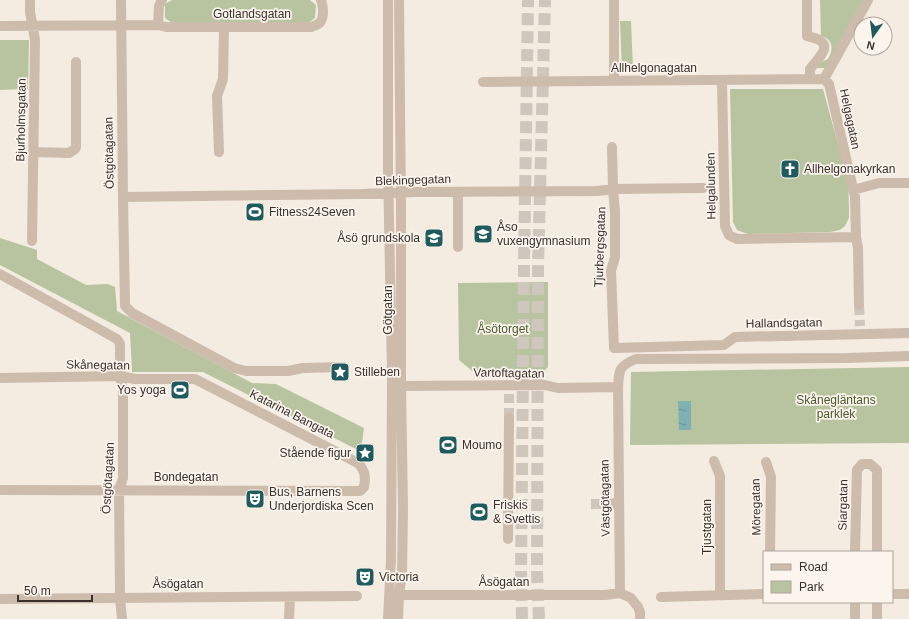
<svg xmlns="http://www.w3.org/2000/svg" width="909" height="619" font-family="Arial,sans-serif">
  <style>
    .park { fill: #b8c4a0 }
    .water { fill: url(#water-ripples) }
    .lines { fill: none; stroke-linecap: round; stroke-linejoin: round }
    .minor-tunnel { stroke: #cfc6bd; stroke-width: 10; stroke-dasharray: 10 5; stroke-linecap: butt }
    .highway-tunnel { stroke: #cfc6bd; stroke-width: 12; stroke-dasharray: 12 6; stroke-linecap: butt }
    .minor { stroke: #cdbbac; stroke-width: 10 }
    .labels { text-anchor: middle; stroke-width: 3.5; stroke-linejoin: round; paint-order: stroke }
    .street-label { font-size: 12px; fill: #3b302b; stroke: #fbf5ee }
    .poi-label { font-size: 12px; fill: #3b302b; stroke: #fbf5ee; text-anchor: start }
    .park-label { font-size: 12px; fill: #4a5a2e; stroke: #fbf5ee }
  </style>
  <defs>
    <pattern id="water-ripples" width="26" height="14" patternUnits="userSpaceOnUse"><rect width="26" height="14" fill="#7fb0b2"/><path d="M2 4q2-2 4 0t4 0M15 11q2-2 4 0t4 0" fill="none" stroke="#699091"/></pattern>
  </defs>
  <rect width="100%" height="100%" fill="#f4ebe1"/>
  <!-- park -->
  <path class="park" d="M172,0H310L316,5L315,18L308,23H172L165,18V4Z
    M820,0H865L826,68H815L821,62L828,59C834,49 833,39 821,36Z
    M620,21H631L633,70L622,71Z
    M0,40H29L28,89L0,90Z
    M730,89H823L848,181L849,208V218L845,226L840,230L830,232L748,234L737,230L733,222Z
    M0,238L37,250V259L86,285L108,284L115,287L117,311L252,383L276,384L364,428L361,450H366L370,452V457L368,461L364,462L359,458V454L360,451L203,372H132L130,333L0,265Z
    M548,282V367L540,375H477L459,360L458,283Z
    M909,367V443L630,445L631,372Z"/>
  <!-- water -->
  <path class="water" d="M678,401H691V430H679Z"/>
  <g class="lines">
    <!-- minor-tunnel -->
    <path class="minor-tunnel" d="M859,305L860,326
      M509,418V394
      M591,504H603"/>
    <!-- highway-tunnel -->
    <path class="highway-tunnel" d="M522,619L521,573L524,266L528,0
      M539,619L537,573L538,267L545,0"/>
    <!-- minor -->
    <path class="minor" d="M30,0V12L35,40L32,241
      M121,0L123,197L125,306L132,313L234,368L246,371H288L303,368L343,367
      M162,0L159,6L158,25L166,27H311C320,24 322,23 323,13C323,8 323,5 321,0
      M388,0V168L392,374L391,560L388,619
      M614,0V80
      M807,0V36C837,42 821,55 810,69V79
      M0,26L158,25
      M824,79L829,84L855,197L856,237L858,248L859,305
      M824,79L868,0
      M722,81L725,226L729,235L737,239L856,237
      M483,82L824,79
      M612,147L613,189L615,212V257L611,271L614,348L724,345L735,337L909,333
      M33,152L69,153L75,149L76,147V62
      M219,152L217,96L223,79L224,27
      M853,190L879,183H909
      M123,197L361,194L415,192L597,191L613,189L703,188
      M458,247V192
      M0,274L117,339L120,344V376L123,389V478L119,490L120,598L122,619
      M0,378L120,376L135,379H195L358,463C365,471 366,476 364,487L360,491L0,490
      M401,386L545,385L558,388L618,387
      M714,461L720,476V595
      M766,462L771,477L770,552
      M603,504L618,503
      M508,539L509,418
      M855,552L857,470L862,464H870L877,470V552
      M620,593L618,387C619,369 619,366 636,359L847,358L909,356
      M892,594H909
      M393,595H605L620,593L631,598L638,607L640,612V619
      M661,597L764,594
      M0,599L357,596
      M855,602V619
      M877,602V619
      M289,619L290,597
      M398,619L399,595L402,572L403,511L401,384V209L399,0"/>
  </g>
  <!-- icons -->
  <defs>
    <symbol id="church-square" viewBox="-11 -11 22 22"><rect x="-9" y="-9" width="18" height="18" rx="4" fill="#1f5a5e" stroke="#fbf5ee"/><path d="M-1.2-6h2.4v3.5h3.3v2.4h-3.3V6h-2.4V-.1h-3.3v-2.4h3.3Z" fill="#fff"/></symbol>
    <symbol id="stadium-square" viewBox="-11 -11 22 22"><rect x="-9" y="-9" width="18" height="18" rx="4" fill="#1f5a5e" stroke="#fbf5ee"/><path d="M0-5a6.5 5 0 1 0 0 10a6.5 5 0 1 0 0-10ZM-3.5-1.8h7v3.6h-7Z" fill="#fff"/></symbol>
    <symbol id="school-square" viewBox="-11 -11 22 22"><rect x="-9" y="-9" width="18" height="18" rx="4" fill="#1f5a5e" stroke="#fbf5ee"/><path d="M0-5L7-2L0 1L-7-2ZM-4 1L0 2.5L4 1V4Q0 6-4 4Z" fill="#fff"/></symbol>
    <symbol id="sight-square" viewBox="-11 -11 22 22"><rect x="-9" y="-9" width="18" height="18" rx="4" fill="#1f5a5e" stroke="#fbf5ee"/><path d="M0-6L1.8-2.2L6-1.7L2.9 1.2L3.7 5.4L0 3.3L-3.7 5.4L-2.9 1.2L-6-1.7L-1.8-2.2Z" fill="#fff"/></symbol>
    <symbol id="theatre-square" viewBox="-11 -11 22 22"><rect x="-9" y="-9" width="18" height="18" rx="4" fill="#1f5a5e" stroke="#fbf5ee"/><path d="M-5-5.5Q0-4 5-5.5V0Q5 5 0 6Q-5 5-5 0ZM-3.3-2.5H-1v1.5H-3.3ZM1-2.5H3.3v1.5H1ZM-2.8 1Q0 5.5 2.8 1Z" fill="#fff"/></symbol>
  </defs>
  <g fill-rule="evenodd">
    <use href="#church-square" x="779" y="158" width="22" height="22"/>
    <use href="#stadium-square" x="244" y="201" width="22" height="22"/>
    <use href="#school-square" x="472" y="223" width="22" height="22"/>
    <use href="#school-square" x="423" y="227" width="22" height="22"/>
    <use href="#sight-square" x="329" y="361" width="22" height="22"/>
    <use href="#stadium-square" x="169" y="379" width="22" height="22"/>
    <use href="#stadium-square" x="437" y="434" width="22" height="22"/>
    <use href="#sight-square" x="354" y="442" width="22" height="22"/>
    <use href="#theatre-square" x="244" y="488" width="22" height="22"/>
    <use href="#stadium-square" x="468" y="501" width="22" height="22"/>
    <use href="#theatre-square" x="354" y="566" width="22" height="22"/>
  </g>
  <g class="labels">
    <!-- street labels -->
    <g class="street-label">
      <text x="252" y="18">Gotlandsgatan</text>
      <text x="654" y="72">Allhelgonagatan</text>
      <text transform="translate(850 119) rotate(78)" y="4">Helgagatan</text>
      <text transform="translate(21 120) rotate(-89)" y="4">Bjurholmsgatan</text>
      <text transform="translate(109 153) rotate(-91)" y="4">Östgötagatan</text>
      <text transform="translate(413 180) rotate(-2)" y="4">Blekingegatan</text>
      <text transform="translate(711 186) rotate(-91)" y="4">Helgalunden</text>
      <text transform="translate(600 247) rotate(-88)" y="4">Tjurbergsgatan</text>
      <text transform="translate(388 310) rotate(-90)" y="4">Götgatan</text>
      <text transform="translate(784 323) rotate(-1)" y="4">Hallandsgatan</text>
      <text transform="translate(98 365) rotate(1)" y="4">Skånegatan</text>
      <text transform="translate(509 373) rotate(1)" y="4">Vartoftagatan</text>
      <text transform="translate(292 414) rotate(27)" y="4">Katarina Bangata</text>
      <text x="186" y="481">Bondegatan</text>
      <text transform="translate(108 478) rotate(-87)" y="4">Östgötagatan</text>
      <text transform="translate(605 498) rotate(-91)" y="4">Västgötagatan</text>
      <text transform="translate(843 505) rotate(-89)" y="4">Siargatan</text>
      <text transform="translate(756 507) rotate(-91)" y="4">Möregatan</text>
      <text transform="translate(707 527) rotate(-90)" y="4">Tjustgatan</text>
      <text x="504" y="586">Åsögatan</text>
      <text x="178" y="588">Åsögatan</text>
    </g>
    <!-- poi labels -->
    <g class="poi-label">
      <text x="804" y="173">Allhelgonakyrkan</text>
      <text x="269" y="216">Fitness24Seven</text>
      <text x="497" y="231">Åso<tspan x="497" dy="14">vuxengymnasium</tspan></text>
      <text x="420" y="242" text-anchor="end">Åsö grundskola</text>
      <text x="354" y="376">Stilleben</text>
      <text x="166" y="394" text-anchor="end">Yos yoga</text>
      <text x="462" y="449">Moumo</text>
      <text x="351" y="457" text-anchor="end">Stående figur</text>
      <text x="269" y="496">Bus, Barnens<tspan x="269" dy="14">Underjordiska Scen</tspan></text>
      <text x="493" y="509">Friskis<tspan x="493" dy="14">&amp; Svettis</tspan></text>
      <text x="379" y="581">Victoria</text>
    </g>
    <!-- park labels -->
    <g class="park-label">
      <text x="503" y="333">Åsötorget</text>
      <text x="836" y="404">Skånegläntans<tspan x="836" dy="14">parklek</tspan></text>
    </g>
  </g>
  <!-- legend -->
  <rect x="763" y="551" width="130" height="52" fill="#fbf5ee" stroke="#aea6a0"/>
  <rect x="771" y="564" width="20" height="6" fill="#cdbbac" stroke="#aea6a0"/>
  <text x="799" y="571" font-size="12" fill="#3b302b">Road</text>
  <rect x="771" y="581" width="20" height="12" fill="#b8c4a0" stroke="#aea6a0"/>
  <text x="799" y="591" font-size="12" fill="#3b302b">Park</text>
  <!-- north arrow -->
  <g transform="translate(873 36) rotate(194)"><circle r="19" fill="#fbf5ee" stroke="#aea6a0"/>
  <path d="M0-3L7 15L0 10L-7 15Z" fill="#1f5a5e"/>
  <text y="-6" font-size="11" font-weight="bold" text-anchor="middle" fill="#3b302b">N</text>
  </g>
  <!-- scale -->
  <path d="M18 595v6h74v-6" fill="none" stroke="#3b302b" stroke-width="2"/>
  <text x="24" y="595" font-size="12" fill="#3b302b" stroke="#fbf5ee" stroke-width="3" paint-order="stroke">50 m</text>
</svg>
